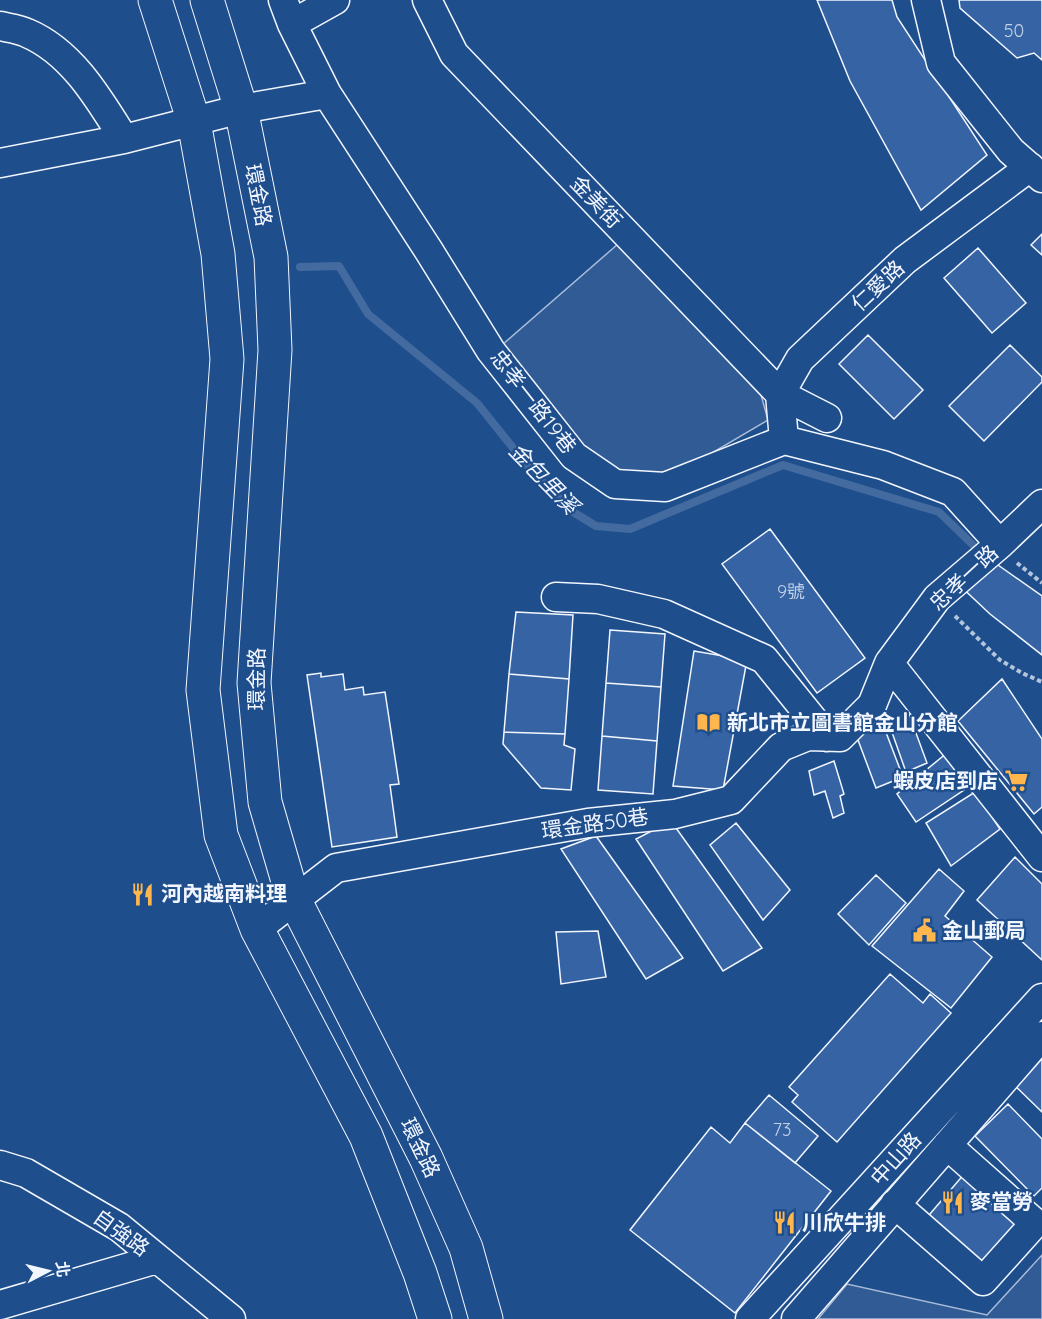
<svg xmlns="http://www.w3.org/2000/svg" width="1042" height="1319" font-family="Quicksand,'Noto Sans TC',sans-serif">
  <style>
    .built { fill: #305b95; stroke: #a8bbd7; stroke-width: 1.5 }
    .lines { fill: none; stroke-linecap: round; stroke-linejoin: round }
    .stream { stroke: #446ba0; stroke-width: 8 }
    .building { fill: #3563a3; stroke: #f2f6ff; stroke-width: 1.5 }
    .minor-casing { stroke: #f2f6ff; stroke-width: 31 }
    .major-casing { stroke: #f2f6ff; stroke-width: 35 }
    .path { stroke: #b3c4dc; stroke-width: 4; stroke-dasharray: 4.5 3; stroke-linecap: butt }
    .minor { stroke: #1f4e8c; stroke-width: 28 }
    .major { stroke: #1f4e8c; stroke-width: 33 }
    .labels { text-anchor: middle; stroke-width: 4.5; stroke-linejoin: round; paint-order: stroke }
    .number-label { font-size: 18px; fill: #c3d1e8 }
    .street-label { font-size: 21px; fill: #f2f6ff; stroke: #1f4e8c }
    .poi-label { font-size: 21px; font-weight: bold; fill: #f2f6ff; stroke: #1f4e8c; text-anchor: start }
    .water-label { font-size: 22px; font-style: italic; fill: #f2f6ff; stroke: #1f4e8c }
  </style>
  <rect width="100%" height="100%" fill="#1f4e8c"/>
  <!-- built -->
  <path class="built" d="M618,244L761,395L768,420L683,470L649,475L619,473L587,458L502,345Z
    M1042,1255V1319H818L847,1284L987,1315Z"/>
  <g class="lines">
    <!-- stream -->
    <path class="stream" d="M300,267L339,266L368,314L477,403L530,469L573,512L596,526L630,529L783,465L939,512L972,544"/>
  </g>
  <!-- building -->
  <path class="building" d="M817,0H892L897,17L987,155L921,210L850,81Z
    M959,0H1042V60L1034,53L1017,58L960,8Z
    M1042,234V255L1031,245Z
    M978,248L1026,303L992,333L944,278Z
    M868,335L923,390L894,419L839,364Z
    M1010,345L1042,377V382L984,441L949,406Z
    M770,529L865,658L817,693L722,564Z
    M988,558L1042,596V655L990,614L956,582Z
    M516,612L573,615L569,679L509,674Z
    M610,630L665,634L661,687L606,683Z
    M694,651L747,660L723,790L673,786Z
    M321,673V677L343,674L345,690L363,687L364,695L385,692L399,784L390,785L397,837L332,847L307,675Z
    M509,674L569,679L565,734L504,732Z
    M1002,679L1042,739V807L1034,814L958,721Z
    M606,683L661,687L657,741L602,736Z
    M879,714L903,777L876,788L855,732Z
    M909,714L927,763L906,772L888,721Z
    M504,732L565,734L564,745L575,749L571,790L541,788L503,744Z
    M602,736L657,741L653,794L598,790Z
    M948,752L973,784L916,822L897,794Z
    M834,761L844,794L840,796L844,813L833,818L825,791L814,795L809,771Z
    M975,792L1000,829L951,866L926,823Z
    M671,821L762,948L723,971L636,839Z
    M736,823L790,890L763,920L710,845Z
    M596,836L683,958L646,979L561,849Z
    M1015,857L1042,884V960L977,900Z
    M939,869L964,891L945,916L992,957L951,1008L872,946Z
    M876,875L906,903L869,945L838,914Z
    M598,931L606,977L561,984L556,932Z
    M890,974L923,1003L930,994L951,1013L837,1142L792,1102L798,1095L789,1087Z
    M1031,1049L1042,1059V1112L1006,1077Z
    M769,1095L818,1136L795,1163L745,1123Z
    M1008,1104L1042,1139V1188L1034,1196L975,1136Z
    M745,1123L831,1191L735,1313L630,1230L711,1127L730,1143Z
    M965,1173L1025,1222L983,1270L924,1221Z"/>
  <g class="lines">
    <defs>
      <path id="minor" d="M283,0L292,24L327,94
        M427,0L454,54L780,394L827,418
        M926,0L941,63L1011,151L1042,178
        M292,24L335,0
        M0,26C9,28 19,29 27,33C72,52 99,99 124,139
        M0,163L124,139L241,109L327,94L429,251L491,351L574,456L615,484L665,487L784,440L883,465L953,492L1000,544
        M784,440L780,394L800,359L905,260L1030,167
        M1042,504L1000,544L937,598L889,663L1042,857
        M556,597L598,599L664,614L764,659L827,737
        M257,929L336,868L588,823L675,814L731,800L781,747L808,736L840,737L872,705L889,663
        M0,1165L26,1173L119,1227L231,1319
        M895,1204L983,1281L1035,1223L947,1145
        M0,1305L157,1259
        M750,1319L1042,998
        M796,1319L1042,1036"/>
      <path id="major" d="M155,0L194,122L218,254L227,359L203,690L221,835L257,929L366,1136L420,1273L435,1319
        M207,0L241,109L271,257L275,350L254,683L265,802L292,895L426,1158L466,1248L486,1319"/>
    </defs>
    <!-- minor casing -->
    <use href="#minor" class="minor-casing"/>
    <!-- major casing -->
    <use href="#major" class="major-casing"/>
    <!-- path -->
    <path class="path" d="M1017,563L1042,583
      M955,616L1000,660L1022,673L1042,682"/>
    <!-- minor -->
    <use href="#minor" class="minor"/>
    <!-- major -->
    <use href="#major" class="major"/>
  </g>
  <!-- icons -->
  <defs>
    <symbol id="library-bare" viewBox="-9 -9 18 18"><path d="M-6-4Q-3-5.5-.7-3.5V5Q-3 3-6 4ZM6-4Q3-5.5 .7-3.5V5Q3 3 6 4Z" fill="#ffb74d" stroke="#1f4e8c" stroke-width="2.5" paint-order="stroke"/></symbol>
    <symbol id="supermarket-bare" viewBox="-9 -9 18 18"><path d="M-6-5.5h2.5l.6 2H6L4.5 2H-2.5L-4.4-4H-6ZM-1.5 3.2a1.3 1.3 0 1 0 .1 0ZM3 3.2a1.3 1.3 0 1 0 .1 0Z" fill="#ffb74d" stroke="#1f4e8c" stroke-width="2.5" paint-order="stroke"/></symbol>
    <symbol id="restaurant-bare" viewBox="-9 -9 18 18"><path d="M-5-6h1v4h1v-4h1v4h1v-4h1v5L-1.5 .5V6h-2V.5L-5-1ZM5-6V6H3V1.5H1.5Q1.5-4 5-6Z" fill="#ffb74d" stroke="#1f4e8c" stroke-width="2.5" paint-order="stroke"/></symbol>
    <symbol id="civic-bare" viewBox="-9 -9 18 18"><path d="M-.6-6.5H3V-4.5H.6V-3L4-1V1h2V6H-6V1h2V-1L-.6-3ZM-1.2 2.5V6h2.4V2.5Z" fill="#ffb74d" stroke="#1f4e8c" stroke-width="2.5" paint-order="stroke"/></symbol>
  </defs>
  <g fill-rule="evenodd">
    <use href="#library-bare" x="692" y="706" width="33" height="33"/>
    <use href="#supermarket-bare" x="1000" y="764" width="33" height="33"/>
    <use href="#restaurant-bare" x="126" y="878" width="33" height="33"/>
    <use href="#civic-bare" x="908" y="914" width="33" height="33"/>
    <use href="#restaurant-bare" x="936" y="1186" width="33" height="33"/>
    <use href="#restaurant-bare" x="768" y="1206" width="33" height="33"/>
  </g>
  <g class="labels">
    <!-- number labels -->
    <g class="number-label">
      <text x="1014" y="37">50</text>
      <text x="791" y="598">9號</text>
      <text x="782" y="1136">73</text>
    </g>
    <!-- street labels -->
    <g class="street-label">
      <text transform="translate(258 195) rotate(79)" y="7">環金路</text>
      <text transform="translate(596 202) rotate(46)" y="7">金美街</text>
      <text transform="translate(878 286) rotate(-43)" y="7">仁愛路</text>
      <text transform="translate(533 402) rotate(52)" y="7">忠孝一路19巷</text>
      <text transform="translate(964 578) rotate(-43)" y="7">忠孝一路</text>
      <text transform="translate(257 679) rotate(-90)" y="7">環金路</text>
      <text transform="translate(595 824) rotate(-8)" y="7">環金路50巷</text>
      <text transform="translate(420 1148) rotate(64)" y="7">環金路</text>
      <text transform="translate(896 1159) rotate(-48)" y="7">中山路</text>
      <text transform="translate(121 1233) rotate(36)" y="7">自強路</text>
    </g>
    <!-- poi labels -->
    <g class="poi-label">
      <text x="727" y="730">新北市立圖書館金山分館</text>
      <text x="998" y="788" text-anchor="end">蝦皮店到店</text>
      <text x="161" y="901">河內越南料理</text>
      <text x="942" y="938">金山郵局</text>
      <text x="970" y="1209">麥當勞</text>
      <text x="802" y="1230">川欣牛排</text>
    </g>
    <!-- water labels -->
    <g class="water-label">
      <text transform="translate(544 478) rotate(46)" y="8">金包里溪</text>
    </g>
  </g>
  <!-- north arrow -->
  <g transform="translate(48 1271) rotate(83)" stroke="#1f4e8c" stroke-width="4.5" paint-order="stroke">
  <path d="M0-4.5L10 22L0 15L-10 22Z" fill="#f2f6ff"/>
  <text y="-9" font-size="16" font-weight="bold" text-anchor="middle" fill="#f2f6ff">北</text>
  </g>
</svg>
